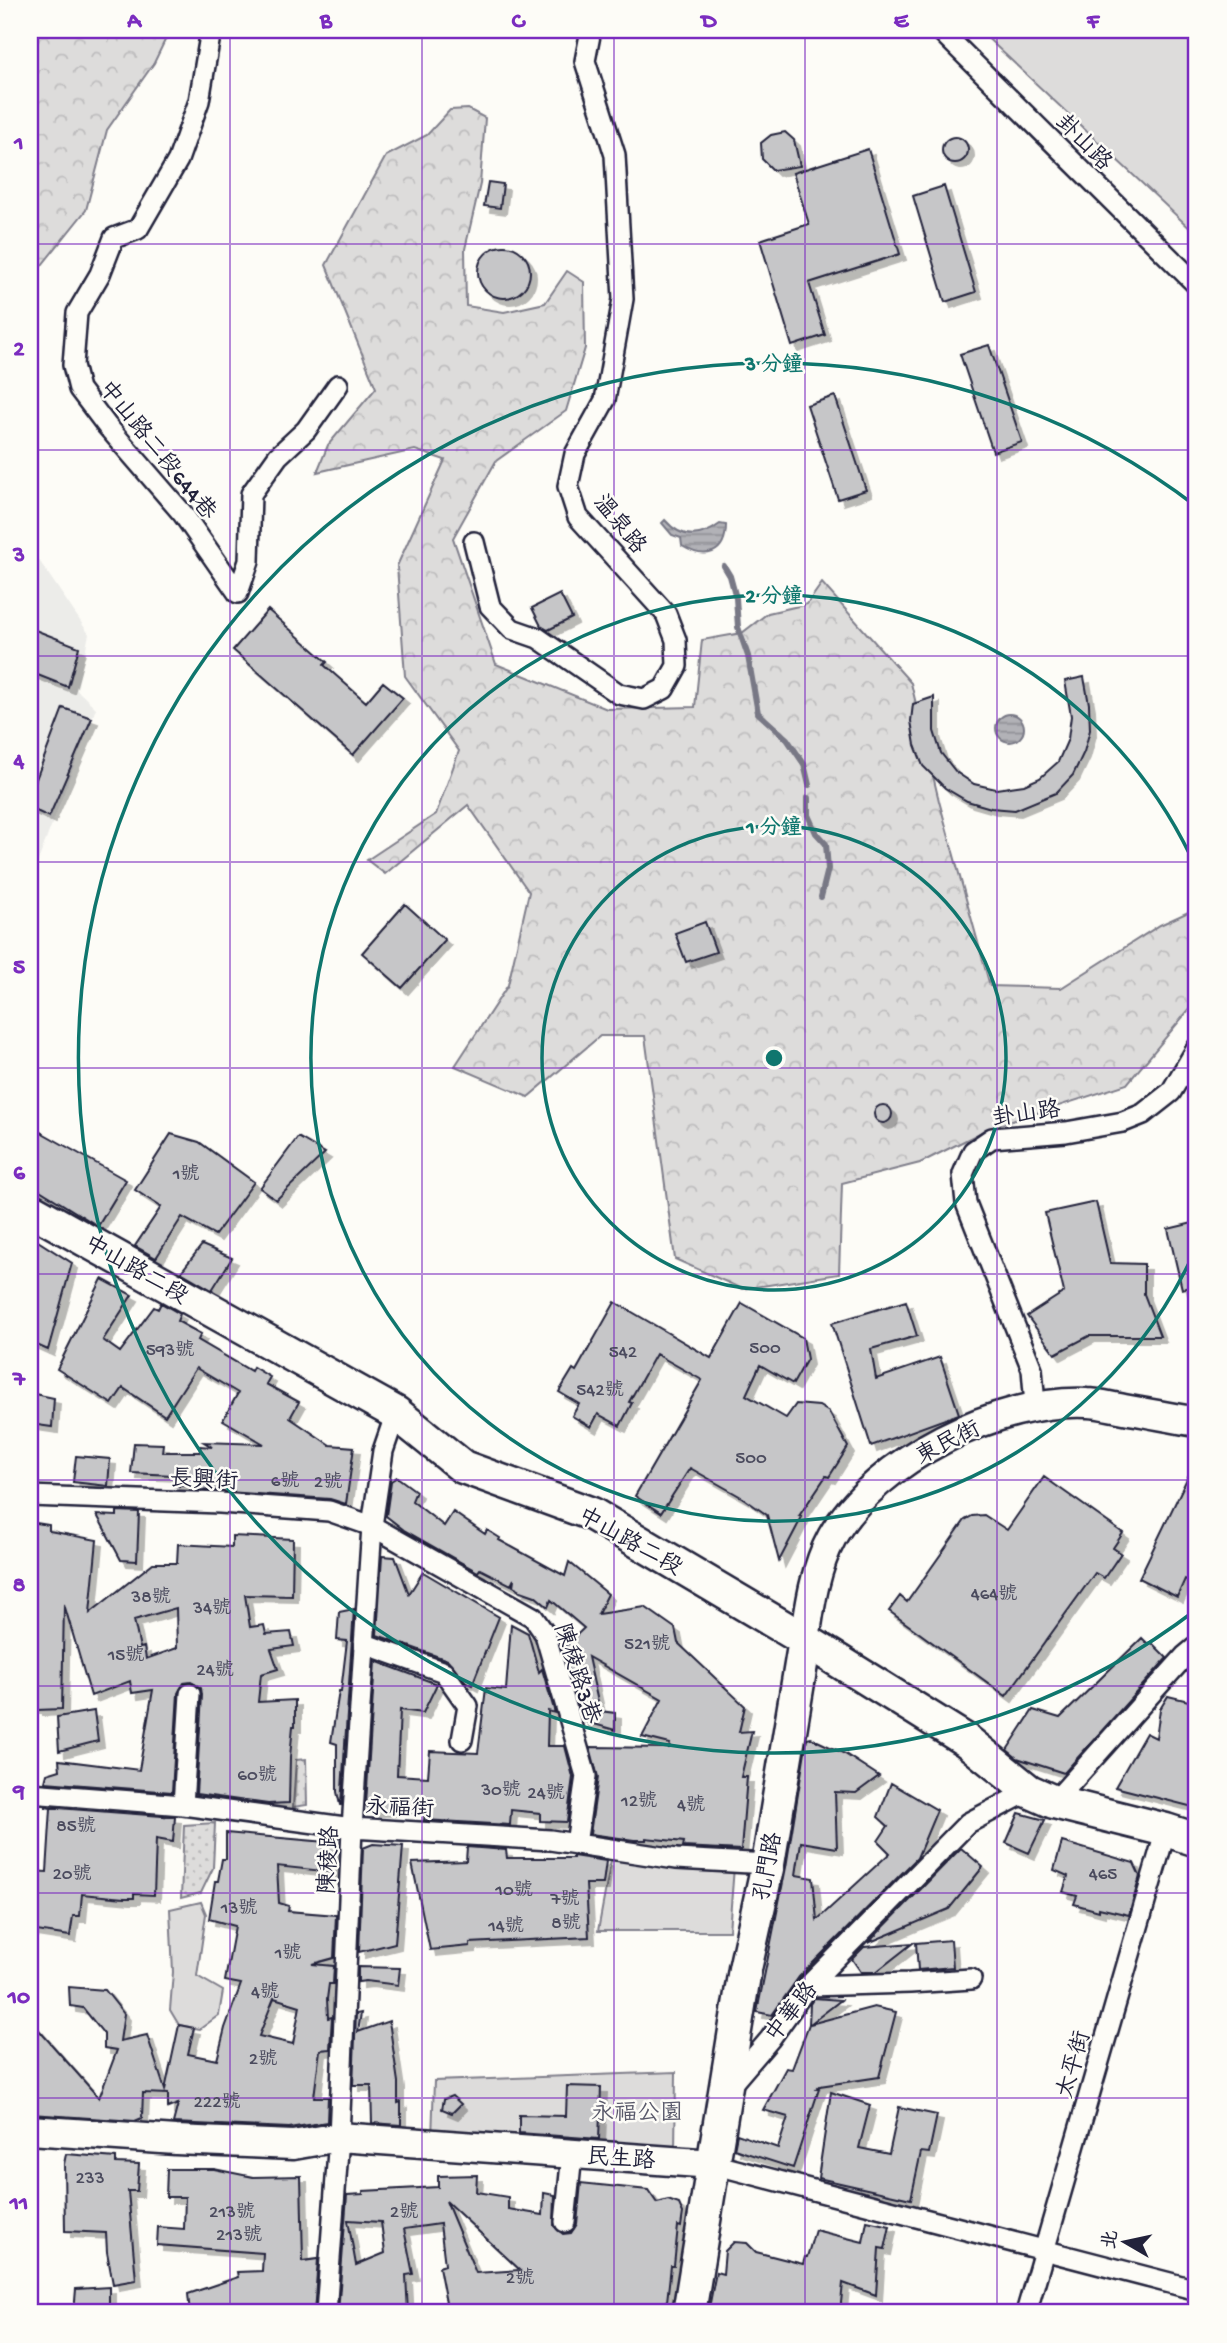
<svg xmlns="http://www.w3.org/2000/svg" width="1227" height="2343" font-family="'Gochi Hand','LXGW WenKai TC',sans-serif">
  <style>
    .built { fill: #ecece9 }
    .grass { fill: url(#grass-dots); stroke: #807f8b; stroke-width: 2 }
    .forest { fill: url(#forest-crowns); stroke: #807f8b; stroke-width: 2 }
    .green { fill: #dddcdb; stroke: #807f8b; stroke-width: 2 }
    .water { fill: url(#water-rules); stroke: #787885; stroke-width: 2 }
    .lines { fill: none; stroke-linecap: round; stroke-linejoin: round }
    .stream { stroke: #787885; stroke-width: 6 }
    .building { fill: #c6c6c8; stroke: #22223b; stroke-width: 2; fill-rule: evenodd; filter: url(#shadow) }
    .street-casing { stroke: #22223b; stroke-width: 24 }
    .secondary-casing { stroke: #22223b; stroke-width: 33 }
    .primary-casing { stroke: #22223b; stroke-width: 37 }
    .street { stroke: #fdfcf7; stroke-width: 19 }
    .secondary { stroke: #fdfcf7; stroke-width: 28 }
    .primary { stroke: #fdfcf7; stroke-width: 32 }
    .grid { fill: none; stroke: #7b2cbf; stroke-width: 2; stroke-opacity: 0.55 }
    .ring { fill: none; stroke: #0f766e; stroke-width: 3.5 }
    .labels { text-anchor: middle; stroke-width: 5; stroke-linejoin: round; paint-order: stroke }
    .number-label { font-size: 19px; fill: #4b4b5e }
    .street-label { font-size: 23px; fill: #22223b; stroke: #fdfcf7 }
    .park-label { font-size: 23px; fill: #5a5a6b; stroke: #fdfcf7 }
    .centre { fill: #0f766e; stroke: #fdfcf7; stroke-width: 3.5 }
    .ring-label { font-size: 21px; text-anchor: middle; font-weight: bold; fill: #0f766e; stroke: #fdfcf7; stroke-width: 5; stroke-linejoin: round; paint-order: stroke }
    .neatline { fill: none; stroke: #7b2cbf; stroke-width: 2.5 }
    .grid-label { font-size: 23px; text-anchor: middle; font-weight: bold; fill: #7b2cbf }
  </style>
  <defs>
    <pattern id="grass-dots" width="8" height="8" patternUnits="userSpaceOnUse" patternTransform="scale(1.75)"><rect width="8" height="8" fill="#dddcdb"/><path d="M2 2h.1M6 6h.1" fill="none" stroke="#bdbcbd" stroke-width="1.8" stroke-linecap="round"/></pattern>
    <pattern id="forest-crowns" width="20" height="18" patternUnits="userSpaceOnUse" patternTransform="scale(1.75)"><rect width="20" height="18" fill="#dddcdb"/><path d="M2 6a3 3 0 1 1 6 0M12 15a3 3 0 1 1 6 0" fill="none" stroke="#bdbcbd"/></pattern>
    <pattern id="water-rules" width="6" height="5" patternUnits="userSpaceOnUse" patternTransform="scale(1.75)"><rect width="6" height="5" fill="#b2b2b7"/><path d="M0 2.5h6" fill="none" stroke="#909096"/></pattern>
    <filter id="shadow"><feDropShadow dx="6" dy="6" stdDeviation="0" flood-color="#0004"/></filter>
  </defs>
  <rect width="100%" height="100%" fill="#fdfcf7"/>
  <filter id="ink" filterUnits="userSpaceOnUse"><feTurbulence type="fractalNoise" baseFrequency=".0143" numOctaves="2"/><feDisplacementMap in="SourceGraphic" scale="14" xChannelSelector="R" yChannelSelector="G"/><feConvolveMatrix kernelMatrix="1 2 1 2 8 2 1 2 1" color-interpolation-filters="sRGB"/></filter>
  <g filter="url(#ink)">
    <!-- built -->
    <path class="built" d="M30,547L89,634L77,690L96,708L30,882Z"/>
    <!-- grass -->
    <path class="grass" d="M306,1759L307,1805L293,1807L296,1760Z
      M215,1823L213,1868L201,1893L181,1898L184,1825Z"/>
    <!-- forest -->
    <path class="forest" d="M30,30H170L154,63L107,130L86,210L30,280Z
      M468,109L485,118L480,184L465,249L466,306L504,312L545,303L567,271L584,282L585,348L566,411L496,461L453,538L496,664L607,709L695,707L702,640L742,633L768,613L807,604L822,583L911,683L939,801L990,986L1061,988L1160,925L1197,908V1000L1127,1084L990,1128L920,1163L842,1183L839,1274L742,1289L675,1259L645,1036H600L528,1097L455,1066L508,985L529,892L468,805L385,874L367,860L436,814L459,751L405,676L397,566L445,460L415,450L317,472L328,445L376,388L326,265L386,156L427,135L450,110Z"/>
    <!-- green -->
    <path class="green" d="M979,30H1197V235Z
      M611,1860L734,1867L729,1931H598Z
      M201,1902L206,1914L197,1976L223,1991L219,2015L200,2029L179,2025L170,2010L173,1972L170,1909Z
      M676,2072L675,2152L432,2139L434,2081Z"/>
    <!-- water -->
    <path class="water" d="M665,520C682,540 701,538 720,524L726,525C726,555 705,560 682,546L681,538L672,535L662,523Z
      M996 728a14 14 0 1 1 28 0a14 14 0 1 1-28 0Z"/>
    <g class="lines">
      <!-- stream -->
      <path class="stream" d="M724,566L730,576L736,598L738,627L748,656L758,713L787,739L804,764L809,785
        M808,798V815L816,833L826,844L828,869L821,897"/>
    </g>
    <!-- building -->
    <path class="building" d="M785,132L794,140L800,166L773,170L762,159L761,143L771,135Z
      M942 150a13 13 0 1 1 26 0a13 13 0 1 1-26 0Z
      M868,149L900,254L809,283L825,335L792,346L760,240L809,224L793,173Z
      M488,182L503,184L500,208L484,206Z
      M944,186L976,292L945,302L913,196Z
      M478 272a26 26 0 1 1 52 0a26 26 0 1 1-52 0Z
      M989,345L1022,442L993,452L960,354Z
      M835,396L866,490L838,499L807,405Z
      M560,594L572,618L548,630L541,626L532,608Z
      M268,610L327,662L324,665L366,702L383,682L403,698L353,755L233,650Z
      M30,628L79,647L68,687L30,672Z
      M1084,677L1089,704L1090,730L1084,752L1073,775L1056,793L1015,810L991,808L967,801L945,788L923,766L915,745L911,721L913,704L934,697V731L941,753L956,772L974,784L996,789L1024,785L1040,778L1058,762L1068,739L1071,716L1065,681Z
      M63,708L92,718L49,817L30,808V795Z
      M405,904L445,940L402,988L362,953Z
      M705,922L716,952L686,962L675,933Z
      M874 1114a9 9 0 1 1 18 0a9 9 0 1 1-18 0Z
      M30,1126L126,1180L98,1226L30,1184Z
      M171,1134L199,1142L254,1182L215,1235L182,1217L156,1258L135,1246L161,1207L135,1190Z
      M298,1137L325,1153L276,1200L260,1188Z
      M1096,1202L1110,1263L1144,1264V1294L1160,1336H1089L1055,1354L1027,1316L1064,1292L1045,1213Z
      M1197,1222V1257L1192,1258L1197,1285L1182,1289L1168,1229Z
      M30,1236L72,1263L48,1350L30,1342Z
      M202,1245L232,1258L212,1290L181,1272Z
      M102,1279L132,1295L103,1340L120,1352L154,1307L158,1309L161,1303L180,1314L177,1321L201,1334L198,1340L251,1371L253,1367L270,1377L266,1384L299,1402L290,1418L330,1445L354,1447L346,1504L330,1499L199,1490V1486H173V1475L131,1473L134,1443L163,1444L162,1452H200V1446L212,1447L204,1442L264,1444L223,1420L238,1393L196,1368L165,1416L123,1388L112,1404L57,1369Z
      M906,1301L917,1336L871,1349L876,1379L940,1357L959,1414L871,1446L832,1323Z
      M615,1302L711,1358L742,1303L803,1338L807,1359L793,1384L760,1365L746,1395L786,1418L796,1404L819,1406L829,1412L848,1447L829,1477L826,1476L799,1516L802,1517L779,1561L767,1515L743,1498L690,1468L661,1513L635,1496L702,1380L656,1354L629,1402L632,1403L620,1426L598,1414L591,1427L572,1416L579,1404L559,1392L573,1369L576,1371Z
      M30,1393L54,1398L52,1427L30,1424Z
      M76,1456L110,1459L108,1486L73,1482Z
      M1197,1458V1585L1185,1579L1177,1597L1139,1578Z
      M397,1477L416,1491L412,1501L444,1526L453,1512L485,1534L487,1530L500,1538L499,1540L565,1576L569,1562L608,1594L598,1614L645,1607L675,1628L678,1643L745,1706L739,1732L752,1731L741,1777H747L741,1850L683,1847L684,1842L646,1838V1840H634L590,1834L598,1777L590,1747L669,1748L670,1744L642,1737L662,1699L588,1657L600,1711L615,1713V1730L583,1721L562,1649L584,1628L551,1600L548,1607L535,1596L518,1590L519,1589L513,1586L514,1579L511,1585L480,1569L478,1572L404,1530L386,1516L391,1481Z
      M1044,1477L1123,1533L1113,1548L1121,1553L1104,1578L1095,1573L1006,1696L889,1611L900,1596L907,1602L965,1520L972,1516L984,1515L1007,1530Z
      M117,1511L139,1512L137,1561L121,1560L97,1515L117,1516Z
      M30,1522L49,1525V1531L97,1540L90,1613L153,1563H177L178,1544L232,1547V1536L293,1539L292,1596L245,1595L250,1627L264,1625L266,1634L291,1632L294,1646L271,1649L278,1669L261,1674L258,1702L295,1700V1726H293L290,1757L289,1803L268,1804L196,1794L202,1695L201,1688L191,1682L184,1683L178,1693L172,1792L45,1782L47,1774L60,1770L59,1760L139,1770L153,1690L132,1693L130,1681L91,1696L64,1604L62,1709L37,1710V1707H30ZM176,1608L177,1648L146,1659L144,1647L140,1648L134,1620Z
      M382,1556L395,1557L409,1594L423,1572L499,1617L472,1685L466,1682L448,1660L377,1635Z
      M354,1609L341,1805H340L337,1792V1744L331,1742L339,1691H341L347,1641L337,1640L339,1612Z
      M511,1624L528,1633L539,1672L542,1669L555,1713L548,1711L547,1746H565L573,1777L567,1822L540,1821V1813L511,1810L510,1825L424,1820L425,1809L389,1807V1810H371L366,1805L375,1661L437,1684L423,1713L400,1710L397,1775L428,1777L430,1751L478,1753L486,1688L506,1690Z
      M1142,1638L1147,1643H1152L1167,1658L1064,1773L1017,1758L1007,1750L1033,1710L1060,1718Z
      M1168,1696L1197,1703V1808L1115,1787L1146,1733L1156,1738L1160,1709Z
      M94,1711L98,1741L59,1751L57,1717Z
      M811,1738L845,1754L879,1776L856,1793L835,1792L837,1848L801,1842L796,1875L813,1878L817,1920L890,1853L878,1841L888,1826L878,1817L891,1783L937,1810L917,1858L799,1977L772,2015L757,2012L786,1867L807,1739Z
      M45,1807L175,1817L173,1842L156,1839L154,1895L134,1894V1898H124L82,1894L80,1916H73L70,1936L30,1930V1871L47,1872L51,1808Z
      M1019,1813L1045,1820L1029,1853L1006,1843Z
      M226,1833L337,1843L332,1872L277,1866L279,1903L289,1906L288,1911L336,1915L334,1958L312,1964L334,1966L333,1984H329L327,1999L328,2018L332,2017L330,2049L320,2050L314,2097H328L327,2122L289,2128L173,2123L178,2104L168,2108V2094L143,2093L142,2118L135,2121L30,2114V2020L99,2098L117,2050L104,2048V2034L83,2008L70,2006L69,1987L105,1990L124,2014L120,2041L147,2035L165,2090L179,2025L194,2028L188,2054L217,2060L225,2028L241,1984L225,1981L235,1926L209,1919L215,1881H218L222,1859H226ZM274,1998L300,2006L293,2044L259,2036Z
      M1062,1842L1134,1863L1140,1876L1129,1915L1099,1908V1911L1074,1904L1077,1896L1063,1892L1068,1876L1054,1870Z
      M373,1844L403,1846L395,1943L359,1952L363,1848Z
      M467,1847L506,1850L507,1858H573V1856L606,1861L603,1884H586L589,1937L470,1943V1946L430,1950L412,1863L466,1861Z
      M961,1848L983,1867L949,1909L868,1943Z
      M951,1940L953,1967L918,1970L916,1943Z
      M913,1943L876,1972H861L852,1959L864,1947Z
      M358,1967L400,1968L398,1985L366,1981L358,1982Z
      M814,1998L841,2000L810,2024L874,2007L896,2012L879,2077L820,2086L817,2089H819L793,2168L734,2149L737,2134L778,2148L788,2117L763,2110L786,2068L792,2069L809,2024L810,2004Z
      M361,2013L358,2032L389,2021L398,2082V2103L401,2102V2125L372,2123L371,2085H353L356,2014Z
      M567,2086L601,2087L599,2139L519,2133V2115L566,2116Z
      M831,2092L870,2105L859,2148L889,2154L899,2107L937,2115L929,2153L921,2152L911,2199L818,2178Z
      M452,2096L461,2104L452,2113L442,2109L444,2099Z
      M66,2154L116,2158V2163L139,2164L137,2191H128L136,2280L113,2284L107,2252L106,2233L65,2231L64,2164Z
      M167,2169H214L253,2177L301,2176L303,2261L318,2259L314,2313H237L236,2311L190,2313L188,2294L238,2277L237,2272L262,2271L263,2253L157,2245L158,2227L184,2229L185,2197H166Z
      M477,2175L476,2192L508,2197V2209L543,2215L544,2193L555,2195L554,2226L563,2234L571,2233L577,2224L581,2183L648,2190L657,2203L668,2200L679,2204L683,2213L681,2227L678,2226L674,2266H671L666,2310L650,2307V2313H448L439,2267L445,2265L440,2224L404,2229L413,2274L406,2275L408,2313H338L347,2195L363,2194V2191L438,2187V2176ZM446,2201L520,2270L476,2273ZM348,2220L381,2222L385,2253L356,2265Z
      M867,2221L890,2226L885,2249L879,2248L876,2295L843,2283L840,2313H708L716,2272L723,2274L725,2251L734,2242L747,2243L756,2252L803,2264L805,2257H807L815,2230L863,2242Z
      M109,2287V2313H74L76,2289Z"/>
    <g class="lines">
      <defs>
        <path id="street" d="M211,30L199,101L178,160L138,229L114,238L100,274L77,313L73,365L79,389L107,426L183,514L238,593
          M940,30L1197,285
          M474,542L490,606L512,629L538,638L619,694L644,699L664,689L677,666L676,640L666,614L578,517L568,486L575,454L605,400L623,299L615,155L585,61L591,30
          M238,593L249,561L251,494L278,456L306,430L338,385
          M1035,1405L1032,1369L966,1203L963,1174L973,1151L992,1138L1066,1132L1123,1122L1143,1114L1171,1092L1197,1048
          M30,1496L220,1503L329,1511L372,1526L533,1617L545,1634L586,1776L576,1844
          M365,1644L444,1672L468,1706L462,1740
          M30,1793L183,1805L352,1828L550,1840L676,1859L768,1864
          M1054,1802L1185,1656L1197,1646
          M183,1805L190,1694
          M808,1986L910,1983L971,1979
          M728,2088L770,2039L808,1986L968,1823L1029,1791
          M713,2164L1197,2290
          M565,2222L572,2154
          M326,2313L339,2137L352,1828L372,1526L383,1451L396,1413
          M1026,2313L1166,1830"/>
        <path id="secondary" d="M805,1640C810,1605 815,1568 832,1537C876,1459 999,1399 1087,1403C1099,1403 1112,1407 1124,1409C1148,1413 1173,1418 1197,1422
          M30,2130L176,2140L293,2145L339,2137L713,2164"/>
        <path id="primary" d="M30,1209L396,1413L463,1467L592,1514L805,1640L967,1741L1029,1791L1054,1802L1166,1830L1197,1840
          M689,2313L745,1969L768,1864L805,1640"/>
      </defs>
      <!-- street casing -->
      <use href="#street" class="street-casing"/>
      <!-- secondary casing -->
      <use href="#secondary" class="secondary-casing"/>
      <!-- primary casing -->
      <use href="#primary" class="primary-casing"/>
      <!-- street -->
      <use href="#street" class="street"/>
      <!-- secondary -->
      <use href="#secondary" class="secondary"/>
      <!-- primary -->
      <use href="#primary" class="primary"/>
    </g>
  </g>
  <!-- grid -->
  <path class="grid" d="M230,30V2313M422,30V2313M614,30V2313M805,30V2313M997,30V2313M30,244H1197M30,450H1197M30,656H1197M30,862H1197M30,1068H1197M30,1274H1197M30,1480H1197M30,1686H1197M30,1893H1197M30,2098H1197"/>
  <!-- distance rings -->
  <g class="ring">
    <circle cx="774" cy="1058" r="232"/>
    <path d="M1197 1246A463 463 0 1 1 1197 870"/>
    <path d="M1197 1609A695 695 0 1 1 1197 507"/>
  </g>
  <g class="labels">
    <!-- number labels -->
    <g class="number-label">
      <text x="186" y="1179">1號</text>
      <text x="765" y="1353">500</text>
      <text x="170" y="1355">593號</text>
      <text x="623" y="1357">542</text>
      <text x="600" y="1395">542號</text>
      <text x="751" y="1463">500</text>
      <text x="285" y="1486">6號</text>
      <text x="328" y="1487">2號</text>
      <text x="994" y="1599">464號</text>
      <text x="151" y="1602">38號</text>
      <text x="212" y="1613">34號</text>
      <text x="647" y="1649">521號</text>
      <text x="126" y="1660">15號</text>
      <text x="215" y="1675">24號</text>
      <text x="257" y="1780">60號</text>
      <text x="501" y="1795">30號</text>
      <text x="546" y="1798">24號</text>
      <text x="639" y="1806">12號</text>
      <text x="691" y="1810">4號</text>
      <text x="76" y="1831">85號</text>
      <text x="72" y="1879">20號</text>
      <text x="1103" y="1879">465</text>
      <text x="514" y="1895">10號</text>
      <text x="565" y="1904">7號</text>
      <text x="239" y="1913">13號</text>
      <text x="566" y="1928">8號</text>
      <text x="506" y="1931">14號</text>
      <text x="288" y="1958">1號</text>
      <text x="265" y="1997">4號</text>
      <text x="263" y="2064">2號</text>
      <text x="217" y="2107">222號</text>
      <text x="90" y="2183">233</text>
      <text x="232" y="2217">213號</text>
      <text x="404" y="2217">2號</text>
      <text x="239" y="2240">213號</text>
      <text x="520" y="2283">2號</text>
    </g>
    <!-- street labels -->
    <g class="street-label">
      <text transform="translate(1085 141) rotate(45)" y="8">卦山路</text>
      <text transform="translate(159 449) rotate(51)" y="8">中山路二段644巷</text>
      <text transform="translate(621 523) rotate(51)" y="8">溫泉路</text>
      <text transform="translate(1026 1112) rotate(-8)" y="8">卦山路</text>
      <text transform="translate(137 1268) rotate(30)" y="8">中山路二段</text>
      <text transform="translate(947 1441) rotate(-27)" y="8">東民街</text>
      <text transform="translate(204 1478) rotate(3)" y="8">長興街</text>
      <text transform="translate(631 1540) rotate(29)" y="8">中山路二段</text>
      <text transform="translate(579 1673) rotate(72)" y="8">陳稜路3巷</text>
      <text transform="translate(400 1806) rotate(3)" y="8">永福街</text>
      <text transform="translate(327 1860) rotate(-87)" y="8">陳稜路</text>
      <text transform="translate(766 1866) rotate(-79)" y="8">孔門路</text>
      <text transform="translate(790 2011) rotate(-52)" y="8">中華路</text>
      <text transform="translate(1072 2064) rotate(-74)" y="8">太平街</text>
      <text transform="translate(621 2157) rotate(4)" y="8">民生路</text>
    </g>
    <!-- park labels -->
    <g class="park-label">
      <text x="637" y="2119">永福公園</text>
    </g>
  </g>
  <circle cx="774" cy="1058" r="10" class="centre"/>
  <g class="ring-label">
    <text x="774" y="370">3 分鐘</text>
    <text x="774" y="602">2 分鐘</text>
    <text x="774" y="833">1 分鐘</text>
  </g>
  <!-- margin -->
  <rect width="1227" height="2343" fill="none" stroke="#fdfcf7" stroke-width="77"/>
  <!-- north arrow -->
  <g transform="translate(1125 2242) rotate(279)" stroke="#fdfcf7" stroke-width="5" paint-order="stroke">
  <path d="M0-5L12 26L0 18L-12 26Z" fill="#22223b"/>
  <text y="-10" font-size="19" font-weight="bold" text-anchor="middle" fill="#22223b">北</text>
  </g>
  <rect x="38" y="38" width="1150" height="2266" class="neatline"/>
  <g class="grid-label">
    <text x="134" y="27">A</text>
    <text x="326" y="27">B</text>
    <text x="518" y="27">C</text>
    <text x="709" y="27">D</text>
    <text x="901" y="27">E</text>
    <text x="1093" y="27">F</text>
    <text x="19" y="149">1</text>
    <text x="19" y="355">2</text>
    <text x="19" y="561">3</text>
    <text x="19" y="767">4</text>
    <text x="19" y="973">5</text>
    <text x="19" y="1179">6</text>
    <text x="19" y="1385">7</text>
    <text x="19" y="1591">8</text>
    <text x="19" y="1797">9</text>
    <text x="19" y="2003">10</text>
    <text x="19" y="2209">11</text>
  </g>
</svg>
